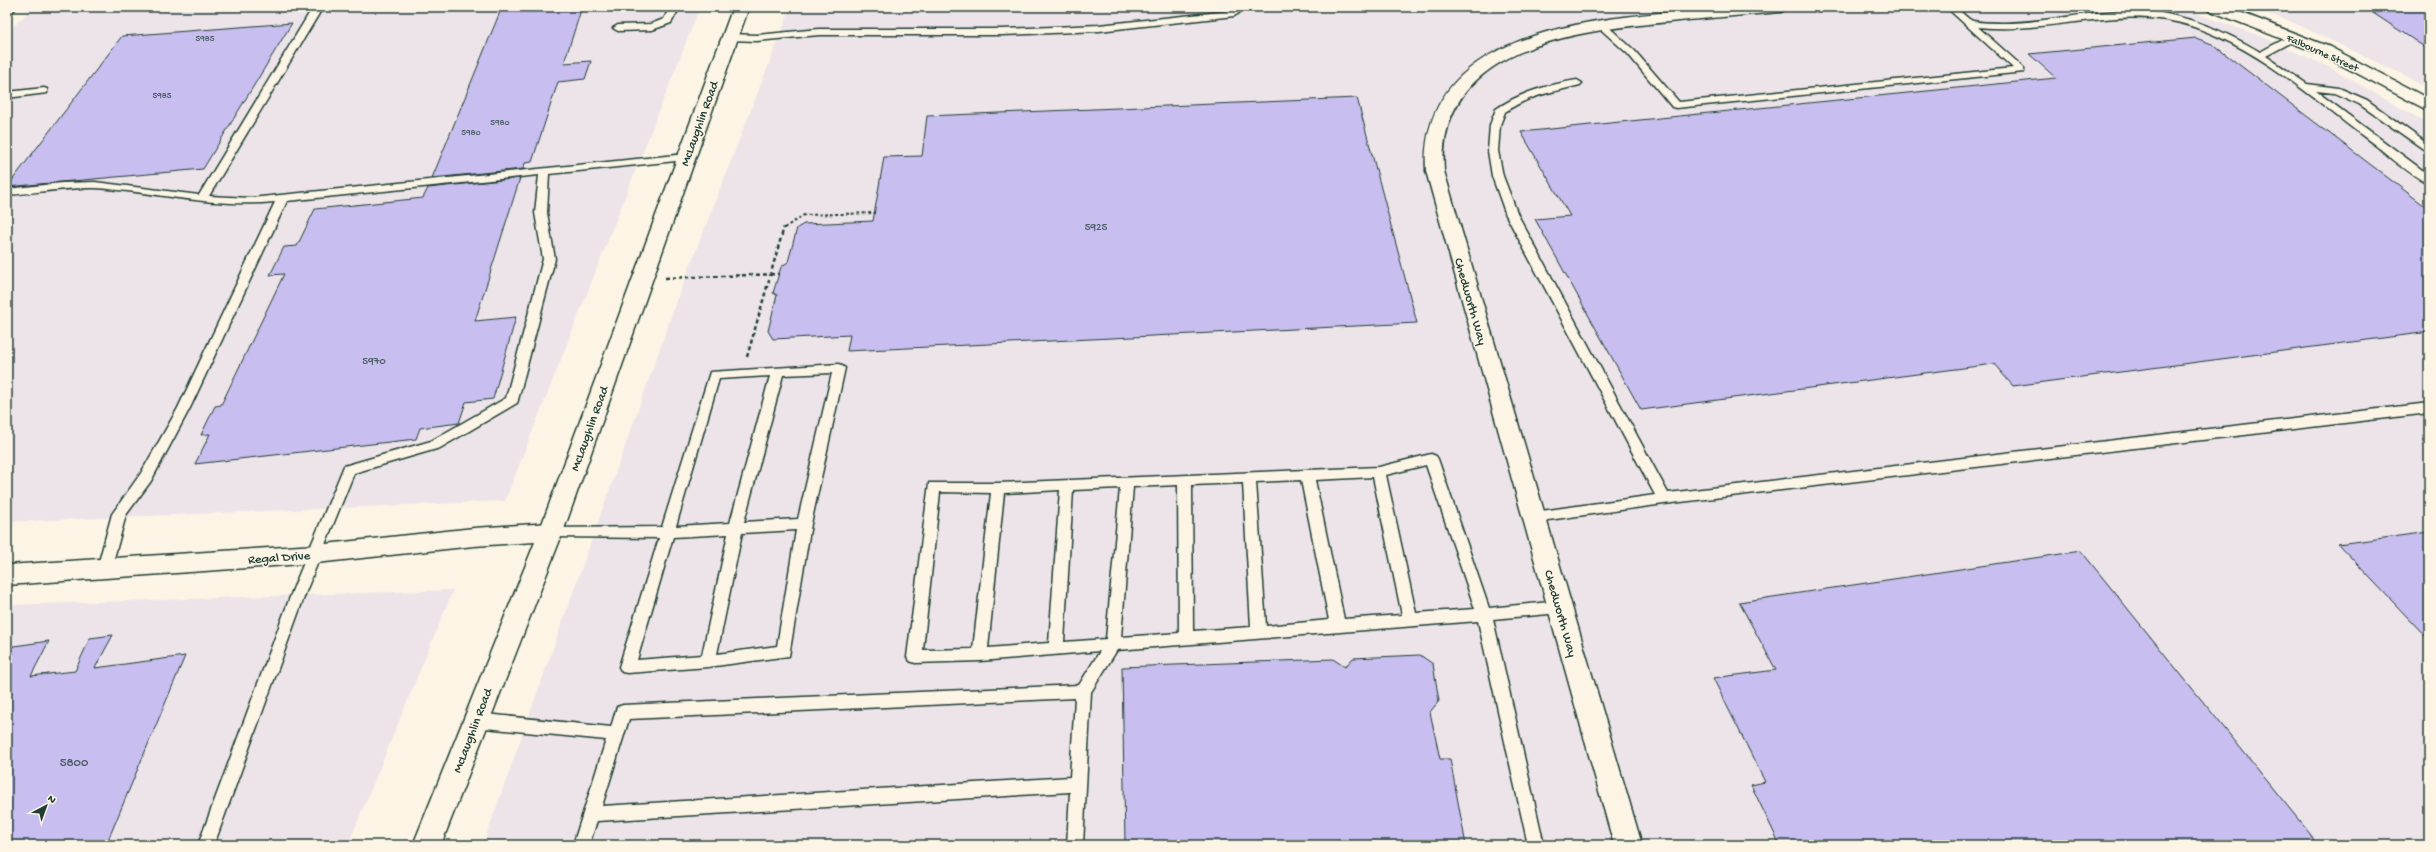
<svg xmlns="http://www.w3.org/2000/svg" width="2436" height="852" font-family="'Gochi Hand',sans-serif">
  <style>
    .built { fill: #ece4e8 }
    .building { fill: #c8bef0; stroke: #1f3d34 }
    .lines { fill: none; stroke-linecap: round; stroke-linejoin: round }
    .lane-casing { stroke: #1f3d34; stroke-width: 3 }
    .street-casing { stroke: #1f3d34; stroke-width: 3 }
    .secondary-casing { stroke: #1f3d34; stroke-width: 3 }
    .path-far1 { stroke: #1f3d34; stroke-width: 2; stroke-dasharray: 3 2.5; stroke-linecap: butt }
    .path { stroke: #1f3d34; stroke-width: 2.5; stroke-dasharray: 4 3; stroke-linecap: butt }
    .lane { fill: #fcf5e5; fill-rule: evenodd }
    .street { fill: #fcf5e5; fill-rule: evenodd }
    .secondary { fill: #fcf5e5; fill-rule: evenodd }
    .labels { text-anchor: middle; stroke-width: 3; stroke-linejoin: round; paint-order: stroke }
    .far-number-label { font-size: 9px; fill: #495d63 }
    .far-street-label { font-size: 11px; fill: #1f3d34; stroke: #fcf5e5 }
    .number-label { font-size: 11px; fill: #495d63 }
    .street-label { font-size: 13px; fill: #1f3d34; stroke: #fcf5e5 }
    .near-number-label { font-size: 13px; fill: #495d63 }
  </style>
  <rect width="100%" height="100%" fill="#fcf5e5"/>
  <filter id="ink" filterUnits="userSpaceOnUse"><feTurbulence type="fractalNoise" baseFrequency=".025" numOctaves="2"/><feDisplacementMap in="SourceGraphic" scale="8" xChannelSelector="R" yChannelSelector="G"/><feConvolveMatrix kernelMatrix="1 2 1 2 8 2 1 2 1" color-interpolation-filters="sRGB"/></filter>
  <g filter="url(#ink)">
    <!-- built -->
    <path class="built" d="M32,7H700L505,501L7,522V34Z
      M791,7H2179L2263,37L2327,66L2429,124V845H483L681,289Z
      M2250,7H2429V90L2402,74L2294,23Z
      M453,590L348,845H7V605Z"/>
    <!-- building -->
    <path class="building" d="M502,7H582L564,63L591,61L585,79L558,82L532,162L525,163L523,169L432,178Z
      M2364,7H2429V50Z
      M292,23L203,169L7,187L122,36Z
      M2196,38L2212,44L2429,209V332L2013,386L1994,364L1641,410L1535,219L1570,216L1521,132L2056,78L2029,54Z
      M1357,98L1417,323L847,351L850,335L773,339L768,331L777,295L773,293L781,267L788,262L797,228L804,224L873,221L884,157L922,156L927,116Z
      M520,178L475,321L516,317L493,399L466,402L459,423L420,428L416,439L195,464L210,434L201,435L215,406L221,405L284,274L270,275L284,247L297,246L315,209L423,198L428,188Z
      M2429,532V640L2338,544Z
      M2081,551L2319,845H1780L1751,785L1765,782L1713,678L1776,670L1739,602Z
      M113,635L95,668L185,656L106,845H7V647L49,641L31,676L75,671L90,638Z
      M1420,655L1433,664L1439,701L1430,712L1440,759H1450L1466,845H1125L1122,667L1333,659L1345,667L1353,658Z"/>
    <g class="lines">
      <defs>
        <path id="lane" d="M313,7H323L209,196L251,198L686,154L691,157L686,160L549,174L547,213L555,259L518,400L517,403L440,448L354,473L307,589L214,845H198L293,589L344,466L431,441L506,398L543,259L535,213L539,175L287,201L190,408L151,481L126,515L111,569L109,573L104,575L99,573L97,569L112,514L141,473L178,408L275,202C211,208 158,192 96,188C66,187 36,193 7,195V189L62,183L95,182L199,195Z
          M670,7H680L671,23L652,30L618,31L613,28L618,25L651,24L664,19Z
          M1227,7H1237L1239,13L1234,16L1099,31L1002,35H819L757,41L729,40L724,37L729,34L757,35L819,29H1002L1099,25L1229,11Z
          M1946,7H1956C1961,11 1967,19 1973,21C1982,23 1993,23 2003,23C2051,23 2098,8 2146,11C2187,15 2225,31 2260,52L2290,36H2296V40L2266,56L2307,84L2339,88L2367,100L2429,145V153L2359,104L2334,93L2316,91L2429,175V183C2416,180 2387,154 2375,145C2318,103 2262,50 2194,27C2123,2 2050,35 1978,27L2024,68V72L1676,108L1672,107L1628,54L1595,24L1603,22L1634,50L1679,102L2013,68Z
          M1577,80L1582,83L1580,85C1553,92 1529,95 1505,112L1500,125L1498,151L1503,176L1518,215L1668,493L2429,403V413L1664,504L1534,522L1529,521L1527,517L1529,513L1534,512L1655,495L1506,215L1492,176L1488,151L1490,125L1496,109C1521,92 1548,85 1577,80Z
          M44,88L47,89V93L7,98V92Z
          M839,364L845,368L811,524L789,656L708,667L627,673L622,672L619,667L659,538L551,537L546,536L544,532L546,528L662,527L710,372ZM832,373L798,519L744,522L783,375ZM770,376L730,523L676,526L719,379ZM796,530L777,646L717,654L742,533ZM728,534L702,655L637,660L673,537Z
          M1431,454L1436,456L1438,459L1489,608L1560,601L1565,603L1567,607L1565,611L1560,613L1493,619L1544,845H1528L1478,621L1117,650L1091,692L1083,845H1067L1070,792L597,821L589,845H573L606,740L475,727L469,725L467,720L469,715L475,713L611,727L617,707L623,705L1079,685L1100,651L980,661L915,663L910,661L907,657L929,483H998L1379,467ZM1426,465L1475,609L1416,613L1386,475ZM1373,477L1402,615L1344,619L1315,480ZM1301,480L1329,620L1266,626L1256,482ZM1243,483L1251,627L1193,631L1192,485ZM1178,485L1179,633L1121,637L1133,487ZM1120,488L1106,639L1064,642L1073,490ZM1060,490L1049,643L988,648L1004,493ZM940,492L991,493L973,649L923,650ZM1075,698L1070,777L602,806L629,719Z"/>
        <path id="street" d="M7,7H17L12,12L7,14Z
          M1731,7H1789L1781,12C1744,15 1707,18 1669,22C1577,31 1435,46 1444,171L1642,845H1614L1426,171C1417,18 1625,17 1731,7Z
          M2205,7H2227L2330,47L2429,99V111L2318,53L2208,10Z
          M551,523L559,526L563,532L559,538L551,541L474,546L316,563L7,585V565L316,545L474,528Z"/>
        <path id="secondary" d="M733,7H749L563,532L441,845H413L539,532Z"/>
      </defs>
      <!-- lane casing -->
      <use href="#lane" class="lane-casing"/>
      <!-- street casing -->
      <use href="#street" class="street-casing"/>
      <!-- secondary casing -->
      <use href="#secondary" class="secondary-casing"/>
      <!-- path-far1 -->
      <path class="path-far1" d="M937,7V10
        M784,228L804,215L875,213"/>
      <!-- path -->
      <path class="path" d="M665,278L779,274
        M747,357L784,227"/>
      <!-- lane -->
      <use href="#lane" class="lane"/>
      <!-- street -->
      <use href="#street" class="street"/>
      <!-- secondary -->
      <use href="#secondary" class="secondary"/>
    </g>
  </g>
  <g class="labels">
    <!-- far-number labels -->
    <g class="far-number-label">
      <text x="205" y="41">5985</text>
      <text x="162" y="98">5985</text>
      <text x="500" y="125">5980</text>
      <text x="471" y="135">5980</text>
    </g>
    <!-- far-street labels -->
    <g class="far-street-label">
      <text transform="translate(2323 52) rotate(24)" y="4">Falbourne Street</text>
    </g>
    <!-- number labels -->
    <g class="number-label">
      <text x="1096" y="230">5925</text>
      <text x="374" y="364">5970</text>
    </g>
    <!-- street labels -->
    <g class="street-label">
      <text transform="translate(698 123) rotate(-70)" y="5">McLaughlin Road</text>
      <text transform="translate(1472 301) rotate(74)" y="5">Chedworth Way</text>
      <text transform="translate(588 428) rotate(-70)" y="5">McLaughlin Road</text>
      <text transform="translate(279 556) rotate(-4)" y="5">Regal Drive</text>
      <text transform="translate(1562 613) rotate(74)" y="5">Chedworth Way</text>
      <text transform="translate(471 730) rotate(-69)" y="5">McLaughlin Road</text>
    </g>
    <!-- near-number labels -->
    <g class="near-number-label">
      <text x="74" y="766">5800</text>
    </g>
  </g>
  <!-- margin -->
  <rect width="2436" height="852" fill="none" stroke="#fcf5e5" stroke-width="24"/>
  <rect x="12" y="12" width="2412" height="828" fill="none" stroke="#1f3d34" stroke-width="1.5" filter="url(#ink)"/>
  <!-- north arrow -->
  <g transform="translate(46 806) rotate(41)" stroke="#fcf5e5" stroke-width="3" paint-order="stroke">
  <path d="M0-3L7 15L0 10L-7 15Z" fill="#1f3d34"/>
  <text y="-6" font-size="11" font-weight="bold" text-anchor="middle" fill="#1f3d34">N</text>
  </g>
</svg>
